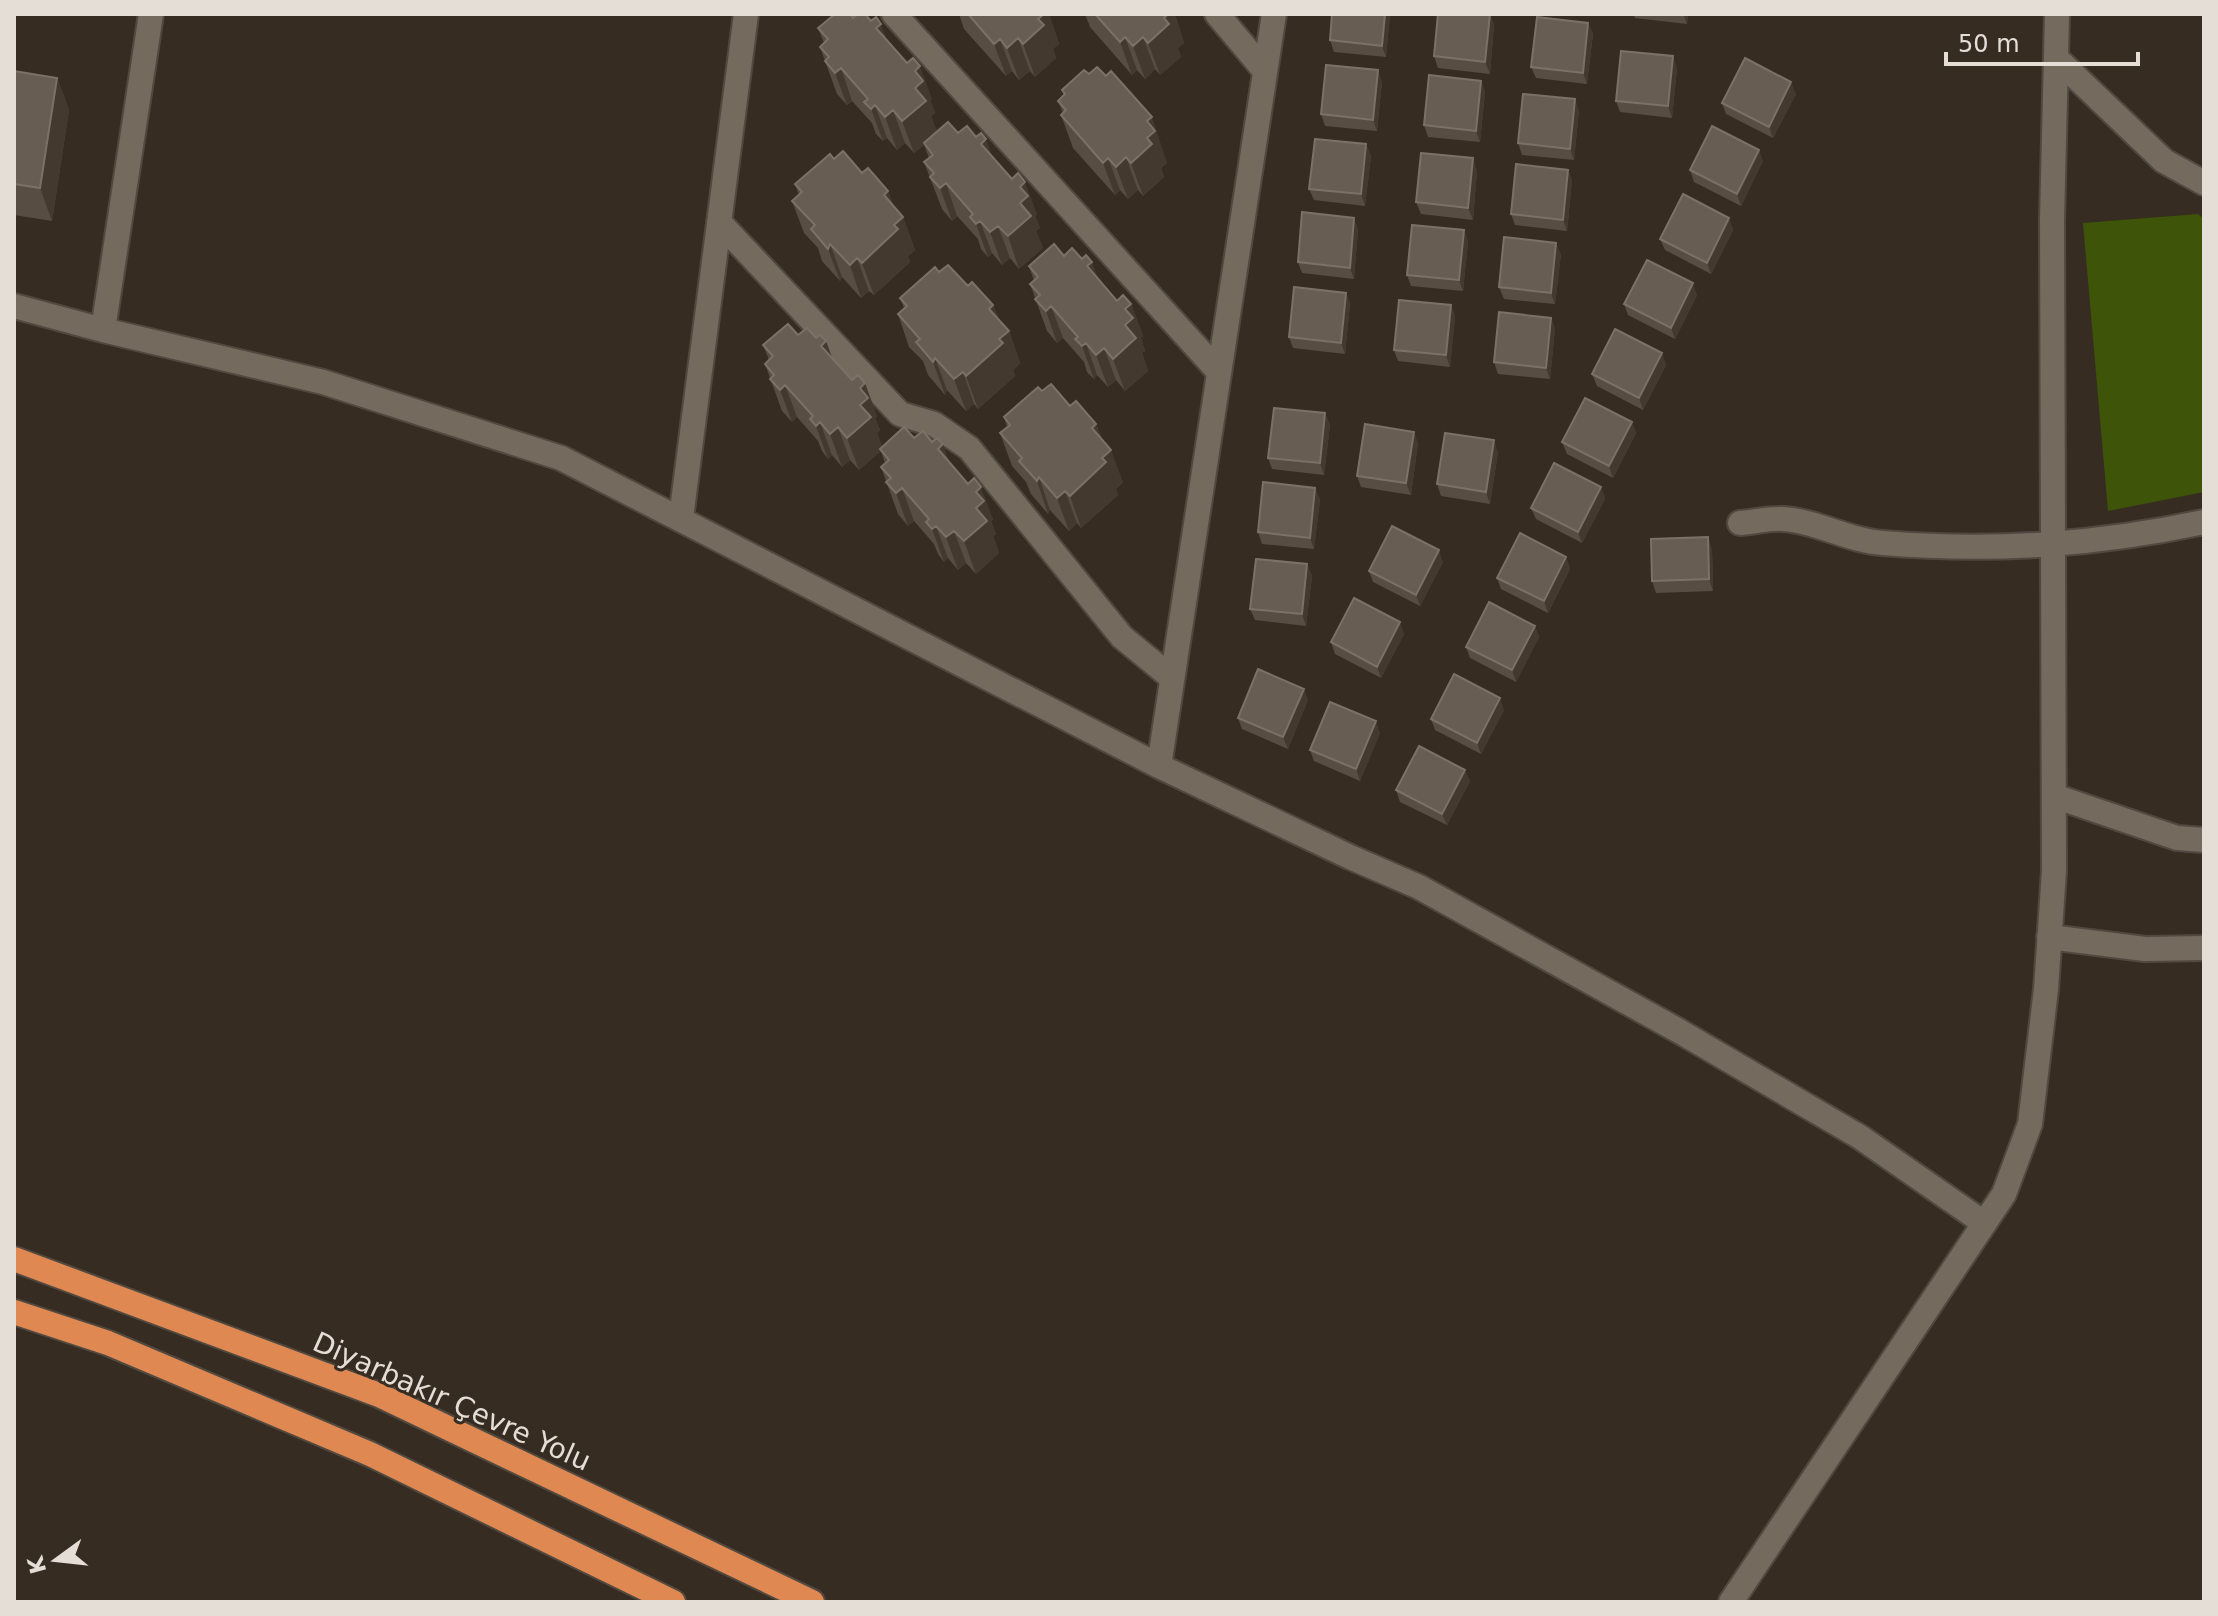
<svg xmlns="http://www.w3.org/2000/svg" width="2218" height="1616" font-family="'DejaVu Sans',sans-serif">
  <style>
    .green { fill: #3e5408 }
    .lines { fill: none; stroke-linecap: round; stroke-linejoin: round }
    .minor-casing { stroke: #514940; stroke-width: 28 }
    .highway-casing { stroke: #514940; stroke-width: 28 }
    .minor { stroke: #756a5e; stroke-width: 24 }
    .highway { stroke: #df8851; stroke-width: 24 }
    .wall { fill: #584d42 }
    .shaded-wall { fill: #44392f }
    .building { fill: #685d52; stroke: #7b7167; stroke-width: 2 }
    .labels { text-anchor: middle; stroke-width: 6; stroke-linejoin: round; paint-order: stroke }
    .street-label { font-size: 28px; fill: #e4ded7; stroke: #362c22 }
  </style>
  <rect width="100%" height="100%" fill="#362c22"/>
  <!-- green -->
  <path class="green" d="M2198,214L2204,219V492L2108,511L2083,223Z"/>
  <g class="lines">
    <defs>
      <path id="minor" d="M894,14L1219,372
        M1217,14L1265,71
        M2056,58L2164,161L2204,183
        M719,222L900,414L934,424L969,448L1122,637L1172,678
        M14,306L103,330L323,382L561,458L1159,766L1350,857L1419,887L1679,1031L1860,1137L1984,1223
        M103,330L151,14
        M681,518L746,14
        M1740,523C1754,522 1769,518 1783,519C1817,521 1849,541 1883,543C1994,552 2095,545 2204,522
        M1159,766L1274,14
        M2054,796L2177,838L2204,840
        M2049,937L2145,949L2204,948
        M1731,1602L2004,1194L2030,1124L2046,989L2054,871L2052,220L2057,14"/>
      <path id="highway" d="M14,1259L379,1395L812,1602
        M14,1312L108,1343L370,1454L673,1602"/>
    </defs>
    <!-- minor casing -->
    <use href="#minor" class="minor-casing"/>
    <!-- highway casing -->
    <use href="#highway" class="highway-casing"/>
    <!-- minor -->
    <use href="#minor" class="minor"/>
    <!-- highway -->
    <use href="#highway" class="highway"/>
  </g>
  <!-- wall -->
  <path class="wall" d="M959,14H1049L1059,44L1053,49L1056,58L1035,77L1030,71L1019,80L1012,71L1006,76L964,29Z
    M1085,14H1175L1184,43L1178,48L1181,57L1160,75L1155,69L1145,79L1137,70L1132,75L1090,27Z
    M1332,14H1390L1386,57L1334,52L1330,40Z
    M1633,14H1688L1687,24L1635,18Z
    M853,18L888,41L932,99L930,100L935,113L931,116L937,132L958,133L993,158L1037,214L1035,216L1040,228L1036,231L1043,248L1019,269L1010,258L1002,265L992,253L988,257L981,249L978,239L957,216L952,221L942,209L924,162L929,158L924,145L914,153L905,143L897,150L887,138L883,141L876,134L872,123L852,101L847,105L837,94L820,47L824,43L818,28Z
    M1588,23L1593,34L1587,84L1536,78L1531,67Z
    M1494,24L1490,74L1438,68L1434,56Z
    M1677,68L1672,118L1620,112L1616,101Z
    M14,71L57,78L69,110L52,221L14,215Z
    M1481,81L1485,92L1480,142L1428,137L1424,125Z
    M1382,82L1377,131L1325,126L1321,114Z
    M1062,90L1163,150H1162L1167,163L1161,168L1164,177L1143,196L1138,190L1128,199L1120,190L1115,195L1073,148L1061,115L1063,113L1058,101L1064,96Z
    M1796,94L1773,138L1726,114L1722,103Z
    M1579,110L1574,160L1522,155L1518,143Z
    M1366,144L1371,156L1365,206L1314,200L1309,189Z
    M834,159L862,173L888,191L893,206L903,217L915,250L908,256L910,262L874,295L869,291L861,298L842,277L840,281L822,261L818,248L804,233L792,201L799,195L795,184Z
    M1763,161L1741,206L1694,182L1690,170Z
    M1477,170L1473,220L1421,214L1416,202Z
    M1568,170L1572,181L1567,231L1515,225L1511,214Z
    M1729,218L1733,230L1711,274L1665,250L1660,239Z
    M1358,229L1354,279L1302,273L1298,262Z
    M1464,230L1468,242L1463,291L1411,286L1407,275Z
    M1561,254L1555,304L1504,299L1499,287Z
    M1064,256L1098,279L1117,301L1131,304L1143,336L1141,338L1145,351L1142,353L1148,371L1125,391L1116,380L1108,387L1097,375L1094,379L1087,372L1084,362L1063,338L1057,343L1047,331L1030,284L1034,281L1029,266Z
    M939,272L968,286L993,305L999,320L1009,331L1020,363L1013,370L1015,376L978,409L974,404L966,411L947,390L945,395L928,375L923,361L909,347L898,314L904,308L900,298Z
    M1346,293L1350,304L1345,354L1293,348L1289,337Z
    M1697,295L1675,339L1628,315L1624,304Z
    M1451,305L1455,317L1450,367L1398,361L1394,350Z
    M1551,318L1555,329L1550,379L1498,374L1494,362Z
    M798,335L826,341L832,358L877,416L875,418L880,430L877,433L882,447L914,438L949,462L993,519L991,521L996,534L993,536L999,553L976,574L966,563L958,570L948,558L944,562L938,554L934,544L914,521L908,526L898,514L881,467L885,463L881,451L859,470L850,460L842,467L832,455L828,459L822,451L818,441L797,417L792,422L782,411L765,364L769,360L763,345Z
    M1662,353L1666,365L1643,410L1597,386L1592,374Z
    M1042,391L1070,406L1096,424L1102,440L1123,482L1116,489L1118,495L1081,528L1077,523L1069,531L1050,510L1048,514L1031,494L1026,482L1012,466L1000,433L1007,427L1004,417Z
    M1325,413L1330,425L1324,475L1272,469L1268,458Z
    M1632,422L1636,433L1613,478L1567,454L1562,442Z
    M1418,443L1411,495L1361,487L1357,476Z
    M1498,452L1490,504L1441,496L1437,484Z
    M1601,487L1605,499L1582,543L1536,519L1531,508Z
    M1315,488L1320,500L1314,549L1262,544L1258,532Z
    M1712,549L1713,591L1656,593L1652,581Z
    M1566,557L1570,569L1548,613L1501,589L1497,578Z
    M1443,562L1420,606L1373,582L1369,571Z
    M1307,564L1312,576L1306,626L1255,620L1250,609Z
    M1535,626L1539,637L1516,682L1470,658L1466,647Z
    M1404,634L1381,678L1335,654L1331,642Z
    M1308,700L1288,749L1242,729L1238,718Z
    M1504,710L1481,754L1435,730L1431,719Z
    M1380,733L1360,781L1314,761L1310,750Z
    M1470,781L1447,825L1400,802L1396,790Z"/>
  <!-- shaded-wall -->
  <path class="shaded-wall" d="M1043,14H1049L1059,44L1053,49L1056,58L1035,77L1023,44Z
    M1168,14H1175L1184,43L1178,48L1181,57L1160,75L1148,43L1164,18Z
    M1385,14H1390L1386,57L1382,46Z
    M1490,14L1494,24L1490,74L1485,62Z
    M1683,14H1688L1687,24Z
    M1588,23L1593,34L1587,84L1583,73Z
    M881,24L893,56L876,28Z
    M1125,37L1137,70L1132,75L1120,42Z
    M1143,37L1155,69L1145,79L1133,46Z
    M1018,38L1030,71L1019,80L1007,48Z
    M1000,39L1012,71L1006,76L994,44Z
    M1673,56L1677,68L1672,118L1668,106Z
    M920,66L932,99L930,100L935,113L931,116L938,133L914,153L902,121L915,71Z
    M841,68L852,101L847,105L835,73Z
    M1378,70L1382,82L1377,131L1373,120Z
    M57,78L69,110L52,221L40,188Z
    M1481,81L1485,92L1480,142L1476,131Z
    M1791,82L1796,94L1773,138L1769,127Z
    M1575,99L1579,110L1574,160L1570,149Z
    M875,105L887,138L883,141L871,109Z
    M893,110L905,143L897,150L885,117Z
    M1152,117L1167,163L1161,168L1164,177L1143,196L1131,163L1147,138V121Z
    M986,139L998,172L981,144Z
    M1366,144L1371,156L1365,206L1361,194Z
    M1759,150L1763,161L1741,206L1737,194Z
    M1126,157L1138,190L1128,199L1116,167Z
    M1108,158L1120,190L1115,195L1103,163Z
    M1473,158L1477,170L1473,220L1468,208Z
    M1568,170L1572,181L1567,231L1563,220Z
    M1025,182L1037,214L1035,216L1040,228L1036,231L1043,248L1019,269L1008,236L1020,203V187Z
    M946,183L957,216L952,221L940,188Z
    M888,191L899,221L903,217L915,250L908,256L910,262L874,295L862,263L884,195Z
    M1354,218L1358,229L1354,279L1350,268Z
    M1729,218L1733,230L1711,274L1707,263Z
    M980,221L992,253L988,257L976,224Z
    M998,226L1010,258L1002,265L990,232Z
    M1464,230L1468,242L1463,291L1459,280Z
    M1556,243L1561,254L1555,304L1551,293Z
    M830,244L842,277L840,281L828,249Z
    M857,258L869,291L861,298L850,265Z
    M1092,262L1104,294L1087,266Z
    M1693,283L1697,295L1675,339L1671,328Z
    M1346,293L1350,304L1345,354L1341,343Z
    M1131,304L1143,336L1141,338L1145,351L1142,353L1148,371L1125,391L1113,359L1125,325V309Z
    M993,305L1004,335L1009,331L1020,363L1013,370L1015,376L978,409L966,376L989,309Z
    M1451,305L1455,317L1450,367L1446,355Z
    M1051,306L1063,338L1057,343L1046,311Z
    M1551,318L1555,329L1550,379L1546,368Z
    M826,341L838,374L821,346Z
    M1086,343L1097,375L1094,379L1082,346Z
    M1104,348L1116,380L1108,387L1096,355Z
    M1662,353L1666,365L1643,410L1639,398Z
    M935,358L947,390L945,395L933,362Z
    M963,372L974,404L966,411L954,379Z
    M865,383L877,416L875,418L880,430L877,433L883,450L880,449L881,451L859,470L847,438L860,388Z
    M785,385L797,417L792,422L780,390Z
    M1325,413L1330,425L1324,475L1320,463Z
    M820,422L832,455L828,459L816,426Z
    M1632,422L1636,433L1613,478L1609,466Z
    M1096,424L1107,454L1111,450L1123,482L1116,489L1118,495L1081,528L1070,496L1092,428Z
    M838,427L850,460L842,467L830,434Z
    M1414,432L1418,443L1411,495L1406,483Z
    M1494,440L1498,452L1490,504L1486,492Z
    M943,444L954,477L938,449Z
    M1039,477L1050,510L1048,514L1037,481Z
    M981,487L993,519L991,521L996,534L993,536L999,553L976,574L964,541L976,508V492Z
    M1601,487L1605,499L1582,543L1578,532Z
    M902,488L914,521L908,526L896,493Z
    M1315,488L1320,500L1314,549L1310,538Z
    M1065,491L1077,523L1069,531L1057,498Z
    M936,526L948,558L944,562L932,529Z
    M954,531L966,563L958,570L946,537Z
    M1708,537L1712,549L1713,591L1709,579Z
    M1439,550L1443,562L1420,606L1416,595Z
    M1566,557L1570,569L1548,613L1544,601Z
    M1307,564L1312,576L1306,626L1302,614Z
    M1400,622L1404,634L1381,678L1377,667Z
    M1535,626L1539,637L1516,682L1512,670Z
    M1304,689L1308,700L1288,749L1283,737Z
    M1500,698L1504,710L1481,754L1477,743Z
    M1376,721L1380,733L1360,781L1356,769Z
    M1465,770L1470,781L1447,825L1442,814Z"/>
  <!-- building -->
  <path class="building" d="M835,14H850L853,18L858,14H865L871,21L876,17L881,24L876,28L907,63L913,58L920,66L915,71L923,81L915,88L926,101L902,121L893,110L885,117L875,105L871,109L864,102L868,99L841,68L835,73L825,61L829,57L820,47L828,39L818,28Z
    M968,14H1044L1038,19L1044,25L1023,44L1018,38L1007,48L1000,39L994,44Z
    M1095,14H1168L1164,18L1169,24L1148,43L1143,37L1133,46L1125,37L1120,42Z
    M1332,14H1385L1382,46L1330,40Z
    M1438,14H1490L1485,62L1434,56Z
    M1537,17L1588,23L1583,73L1531,67Z
    M1621,51L1673,56L1668,106L1616,101Z
    M1745,58L1791,82L1769,127L1722,103Z
    M1326,65L1378,70L1373,120L1321,114Z
    M1097,67L1106,76L1111,71L1152,117L1147,121L1155,131L1147,138L1152,144L1131,163L1126,157L1116,167L1108,158L1103,163L1061,115L1066,110L1058,101L1065,94L1062,90L1084,70L1089,74Z
    M14,71L57,78L40,188L14,184Z
    M1429,75L1481,81L1476,131L1424,125Z
    M1523,94L1575,99L1570,149L1518,143Z
    M948,122L958,133L967,126L976,137L981,133L986,139L981,144L1012,179L1018,173L1025,182L1020,187L1028,196L1020,203L1031,216L1008,236L998,226L990,232L980,221L976,224L970,217L973,214L946,183L940,188L930,177L934,173L924,162L933,155L924,143Z
    M1712,126L1759,150L1737,194L1690,170Z
    M1315,139L1366,144L1361,194L1309,189Z
    M843,151L862,173L868,168L888,191L884,195L903,217L894,225L898,229L862,263L857,258L850,265L830,244L828,249L811,229L815,225L792,201L802,192L795,184L830,154L834,159Z
    M1421,153L1473,158L1468,208L1416,202Z
    M1516,164L1568,170L1563,220L1511,214Z
    M1683,194L1729,218L1707,263L1660,239Z
    M1302,212L1354,218L1350,268L1298,262Z
    M1412,225L1464,230L1459,280L1407,275Z
    M1504,237L1556,243L1551,293L1499,287Z
    M1054,244L1064,256L1072,248L1082,259L1086,255L1092,262L1087,266L1117,301L1123,295L1131,304L1125,309L1133,318L1125,325L1136,338L1113,359L1104,348L1096,355L1086,343L1082,346L1075,339L1078,337L1051,306L1046,311L1035,299L1040,295L1030,284L1038,277L1029,266Z
    M1647,260L1693,283L1671,328L1624,304Z
    M948,265L968,286L972,282L993,305L989,309L1009,331L999,339L1003,343L966,376L963,372L954,379L935,358L933,362L916,342L920,339L898,314L907,306L900,298L935,267L939,272Z
    M1294,287L1346,293L1341,343L1289,337Z
    M1399,300L1451,305L1446,355L1394,350Z
    M1499,312L1551,318L1546,368L1494,362Z
    M788,324L798,335L807,328L816,338L820,335L826,341L821,346L852,380L858,375L865,383L860,388L868,398L860,405L871,417L847,438L838,427L830,434L820,422L816,426L810,419L813,416L785,385L780,390L770,379L774,375L765,364L773,356L763,345Z
    M1615,329L1662,353L1639,398L1592,374Z
    M1051,384L1070,406L1076,401L1096,424L1092,428L1111,450L1102,458L1106,462L1070,496L1065,491L1057,498L1039,477L1037,481L1019,461L1022,458L1000,433L1010,425L1004,417L1038,387L1042,391Z
    M1585,398L1632,422L1609,466L1562,442Z
    M1274,408L1325,413L1320,463L1268,458Z
    M1365,424L1414,432L1406,483L1357,476Z
    M904,427L914,438L923,431L932,442L937,438L943,444L938,449L968,484L974,478L981,487L976,492L984,501L976,508L987,521L964,541L954,531L946,537L936,526L932,529L926,522L929,519L902,488L896,493L886,482L891,478L881,467L889,460L880,449Z
    M1445,433L1494,440L1486,492L1437,484Z
    M1554,463L1601,487L1578,532L1531,508Z
    M1263,482L1315,488L1310,538L1258,532Z
    M1392,526L1439,550L1416,595L1369,571Z
    M1520,533L1566,557L1544,601L1497,578Z
    M1708,537L1709,579L1652,581L1651,539Z
    M1256,559L1307,564L1302,614L1250,609Z
    M1354,598L1400,622L1377,667L1331,642Z
    M1489,602L1535,626L1512,670L1466,647Z
    M1258,669L1304,689L1283,737L1238,718Z
    M1454,674L1500,698L1477,743L1431,719Z
    M1330,702L1376,721L1356,769L1310,750Z
    M1419,746L1465,770L1442,814L1396,790Z"/>
  <g class="labels">
    <!-- street labels -->
    <g class="street-label">
      <text transform="translate(452 1401) rotate(24)" y="10">Diyarbakır Çevre Yolu</text>
    </g>
  </g>
  <!-- border -->
  <rect width="2218" height="1616" fill="none" stroke="#e4ded7" stroke-width="32"/>
  <!-- north arrow -->
  <g transform="translate(56 1560) rotate(255)" stroke="#362c22" stroke-width="6" paint-order="stroke">
  <path d="M0-6L14 30L0 20L-14 30Z" fill="#e4ded7"/>
  <text y="-12" font-size="22" font-weight="bold" text-anchor="middle" fill="#e4ded7">K</text>
  </g>
  <!-- scale -->
  <path d="M1946 52v12h192v-12" fill="none" stroke="#e4ded7" stroke-width="4"/>
  <text x="1958" y="52" font-size="24" fill="#e4ded7" stroke="#362c22" stroke-width="6" paint-order="stroke">50 m</text>
</svg>
